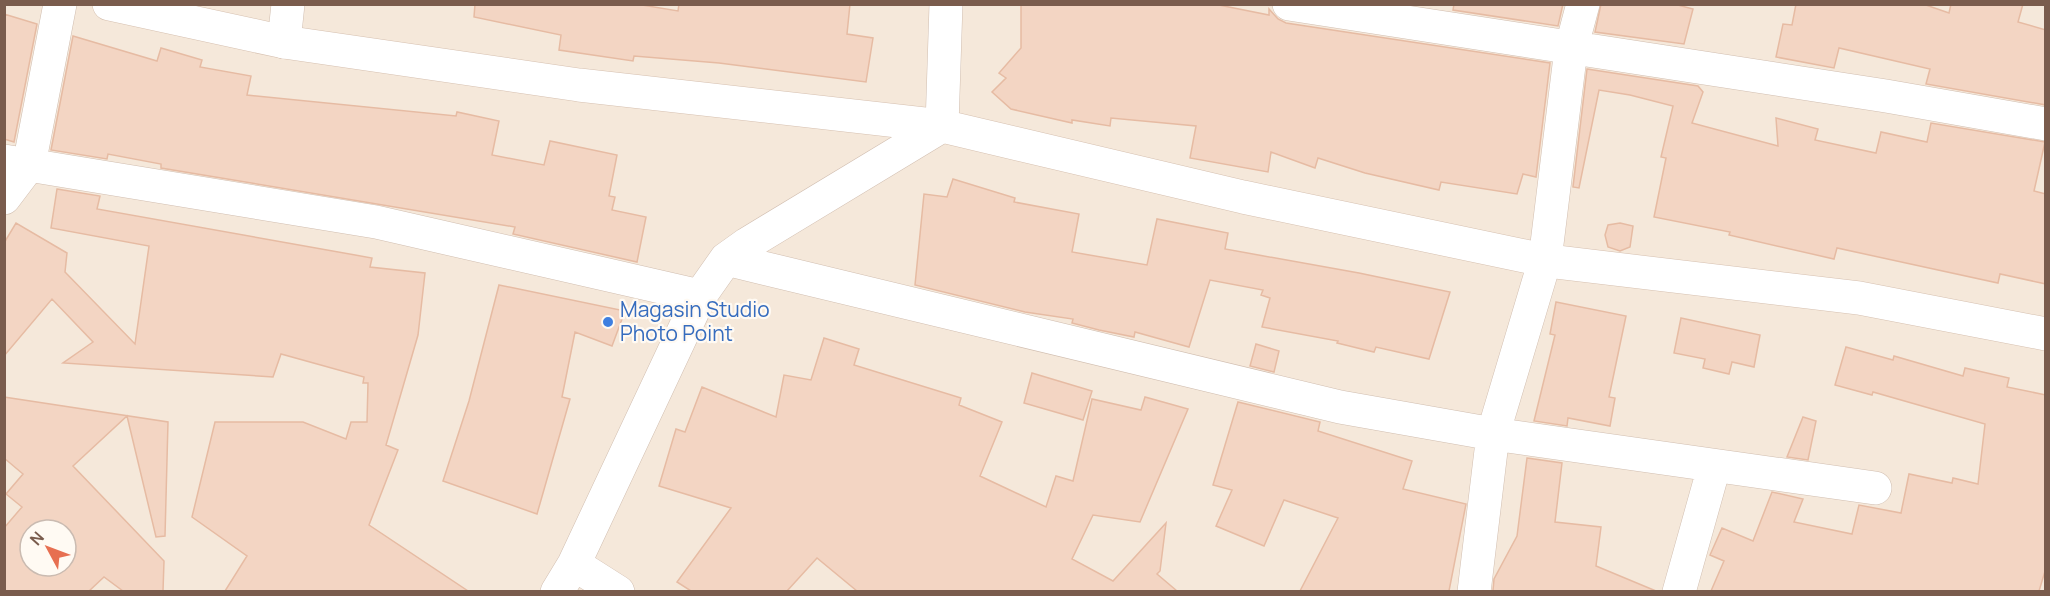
<svg xmlns="http://www.w3.org/2000/svg" width="2050" height="596" font-family="Manrope,sans-serif">
  <style>
    .residential { fill: #f5e8da; fill-rule: evenodd }
    .building { fill: #f3d5c3; stroke: #e6bba3; stroke-width: 1.5; fill-rule: evenodd }
    .lines { fill: none; stroke-linecap: round; stroke-linejoin: round }
    .street-casing { stroke: #d1beb0; stroke-width: 34 }
    .secondary-casing { stroke: #d6c0b0; stroke-width: 34 }
    .street { stroke: #fff; stroke-width: 33 }
    .secondary { stroke: #fff; stroke-width: 33 }
    .shop-dot { fill: #3f7fe0; stroke: #fffaf3; stroke-width: 2 }
    .labels { text-anchor: middle; stroke-width: 4.5; stroke-linejoin: round; paint-order: stroke }
    .shop-label { font-size: 21px; fill: #366cbe; stroke: #fffaf3; text-anchor: start }
  </style>
  <rect width="100%" height="100%" fill="#fdf6ec"/>
  <!-- residential -->
  <path class="residential" d="M4,5H2045V591H5ZM30,530H66V566H30Z"/>
  <!-- building -->
  <path class="building" d="M475,4H636L678,11L679,4H850L847,34L873,38L866,82L719,63L634,56L633,61L559,50L561,35L474,17Z
    M1021,4H1214L1269,15V9L1278,19L1286,23L1550,63L1536,177L1523,174L1517,194L1441,182L1439,190L1365,173L1318,158L1315,168L1271,152L1268,172L1190,158L1196,126L1111,118L1110,126L1072,120V123L1011,109L992,92L1006,78L999,73L1021,48Z
    M1454,4H1563L1558,26L1453,10Z
    M1601,4H1674L1693,9L1684,44L1595,32Z
    M1796,4H1923L1949,13L1951,4H2023L2018,22L2046,30V105L1926,84L1930,69L1839,48L1834,68L1776,57L1783,24L1792,25Z
    M4,14L37,24L14,142L4,139Z
    M73,36L157,61L161,48L202,60L200,67L251,76L247,95L456,116L457,112L499,121L492,155L544,165L550,141L617,155L609,196L615,197L612,210L646,217L637,262L513,234L515,227L161,168V164L108,154L107,159L51,150Z
    M1587,69L1698,86L1703,92L1692,123L1778,146L1776,118L1818,129L1815,140L1876,153L1881,132L1927,142L1931,123L2045,142L2034,191L2046,194V284L2000,274L1998,283L1837,248L1834,259L1729,235L1730,232L1654,217L1666,158L1661,157L1673,106L1630,95L1599,90L1579,188L1573,187Z
    M953,179L1015,198L1014,202L1079,214L1072,252L1147,265L1157,219L1228,233L1225,249L1359,273L1450,292L1429,359L1376,347L1374,352L1337,343L1338,341L1262,327L1270,298L1261,295L1263,290L1210,280L1189,347L1135,332L1134,337L1099,330L1072,323L1073,319L1025,312L915,285L924,194L947,197Z
    M57,189L100,196L97,209L372,258L370,267L425,273L418,335L386,445L398,450L369,525L468,591H225L247,556L192,517L215,422H303L346,439L351,422H367L368,383H363L364,377L281,354L273,377L63,363L93,342L52,299L4,356V243L16,223L67,253L65,272L135,344L149,246L51,228Z
    M1620,223L1633,226L1630,247L1620,251L1608,247L1605,235L1608,225Z
    M499,285L625,311L612,346L575,332L562,397L570,399L537,514L443,481L469,401Z
    M1556,302L1626,316L1609,397L1615,398L1610,426L1568,418L1567,426L1534,421L1555,335L1550,334Z
    M1681,318L1760,335L1754,367L1732,362L1729,374L1703,368L1705,359L1674,353Z
    M824,338L859,349L854,365L961,398L959,405L1002,422L980,476L1046,507L1056,476L1073,481L1092,399L1141,410L1145,397L1188,409L1140,522L1093,515L1072,559L1113,581L1166,523L1160,571L1157,574L1177,591H857L817,558L787,591H691L677,582L731,508L659,486L676,429L685,432L702,387L776,417L784,375L811,380Z
    M1256,344L1279,351L1274,372L1250,366Z
    M1846,347L1893,360L1894,356L1963,376L1965,368L2009,378L2007,387L2046,395V568L2039,591H1711L1724,561L1710,555L1722,528L1753,541L1772,492L1803,499L1794,522L1852,534L1859,505L1901,513L1909,474L1952,483L1953,478L1978,484L1985,424L1873,392L1872,395L1835,385Z
    M1032,373L1092,391L1083,420L1024,403Z
    M4,397L168,422L165,536L156,537L127,416L73,466L164,561L163,591H123L104,577L89,591H4V528L22,507L6,494L23,474L4,458ZM30,530H66V566H30Z
    M1238,402L1320,422L1318,431L1412,461L1403,489L1466,504L1449,591H1300L1338,518L1284,500L1264,546L1216,526L1232,490L1213,485Z
    M1803,417L1816,421L1808,460L1787,457Z
    M1527,458L1562,463L1555,522L1601,527L1596,566L1656,591H1493L1494,579L1517,536Z"/>
  <g class="lines">
    <defs>
      <path id="street" d="M1289,4L1886,96L2046,124
        M284,42L288,4
        M4,161L376,222L700,296
        M4,198L29,165L60,4
        M726,259L1340,407L1493,434L1875,488
        M574,564L618,592
        M557,592L574,564L700,296L726,259L747,244L942,126L946,4
        M1474,592L1493,434L1545,260L1571,49L1583,4
        M1679,592L1714,467"/>
      <path id="secondary" d="M109,4L284,42L579,85L942,126L1243,197L1548,261L1859,298L2046,334"/>
    </defs>
    <!-- street casing -->
    <use href="#street" class="street-casing"/>
    <!-- secondary casing -->
    <use href="#secondary" class="secondary-casing"/>
    <!-- street -->
    <use href="#street" class="street"/>
    <!-- secondary -->
    <use href="#secondary" class="secondary"/>
  </g>
  <!-- markers -->
  <circle class="shop-dot" cx="608" cy="322" r="6"/>
  <g class="labels">
    <!-- shop labels -->
    <g class="shop-label">
      <text x="620" y="317">Magasin Studio<tspan x="620" dy="24">Photo Point</tspan></text>
    </g>
  </g>
  <!-- border -->
  <rect width="2050" height="596" fill="none" stroke="#7a5c4d" stroke-width="12"/>
  <!-- north arrow -->
  <g transform="translate(48 548) rotate(311)"><circle r="28" fill="#fffaf3" stroke="#cabbb1" stroke-width="1.5"/>
  <path d="M0-4.5L10 22L0 15L-10 22Z" fill="#e76f51"/>
  <text y="-9" font-size="16" font-weight="bold" text-anchor="middle" fill="#7a5c4d">N</text>
  </g>
</svg>
